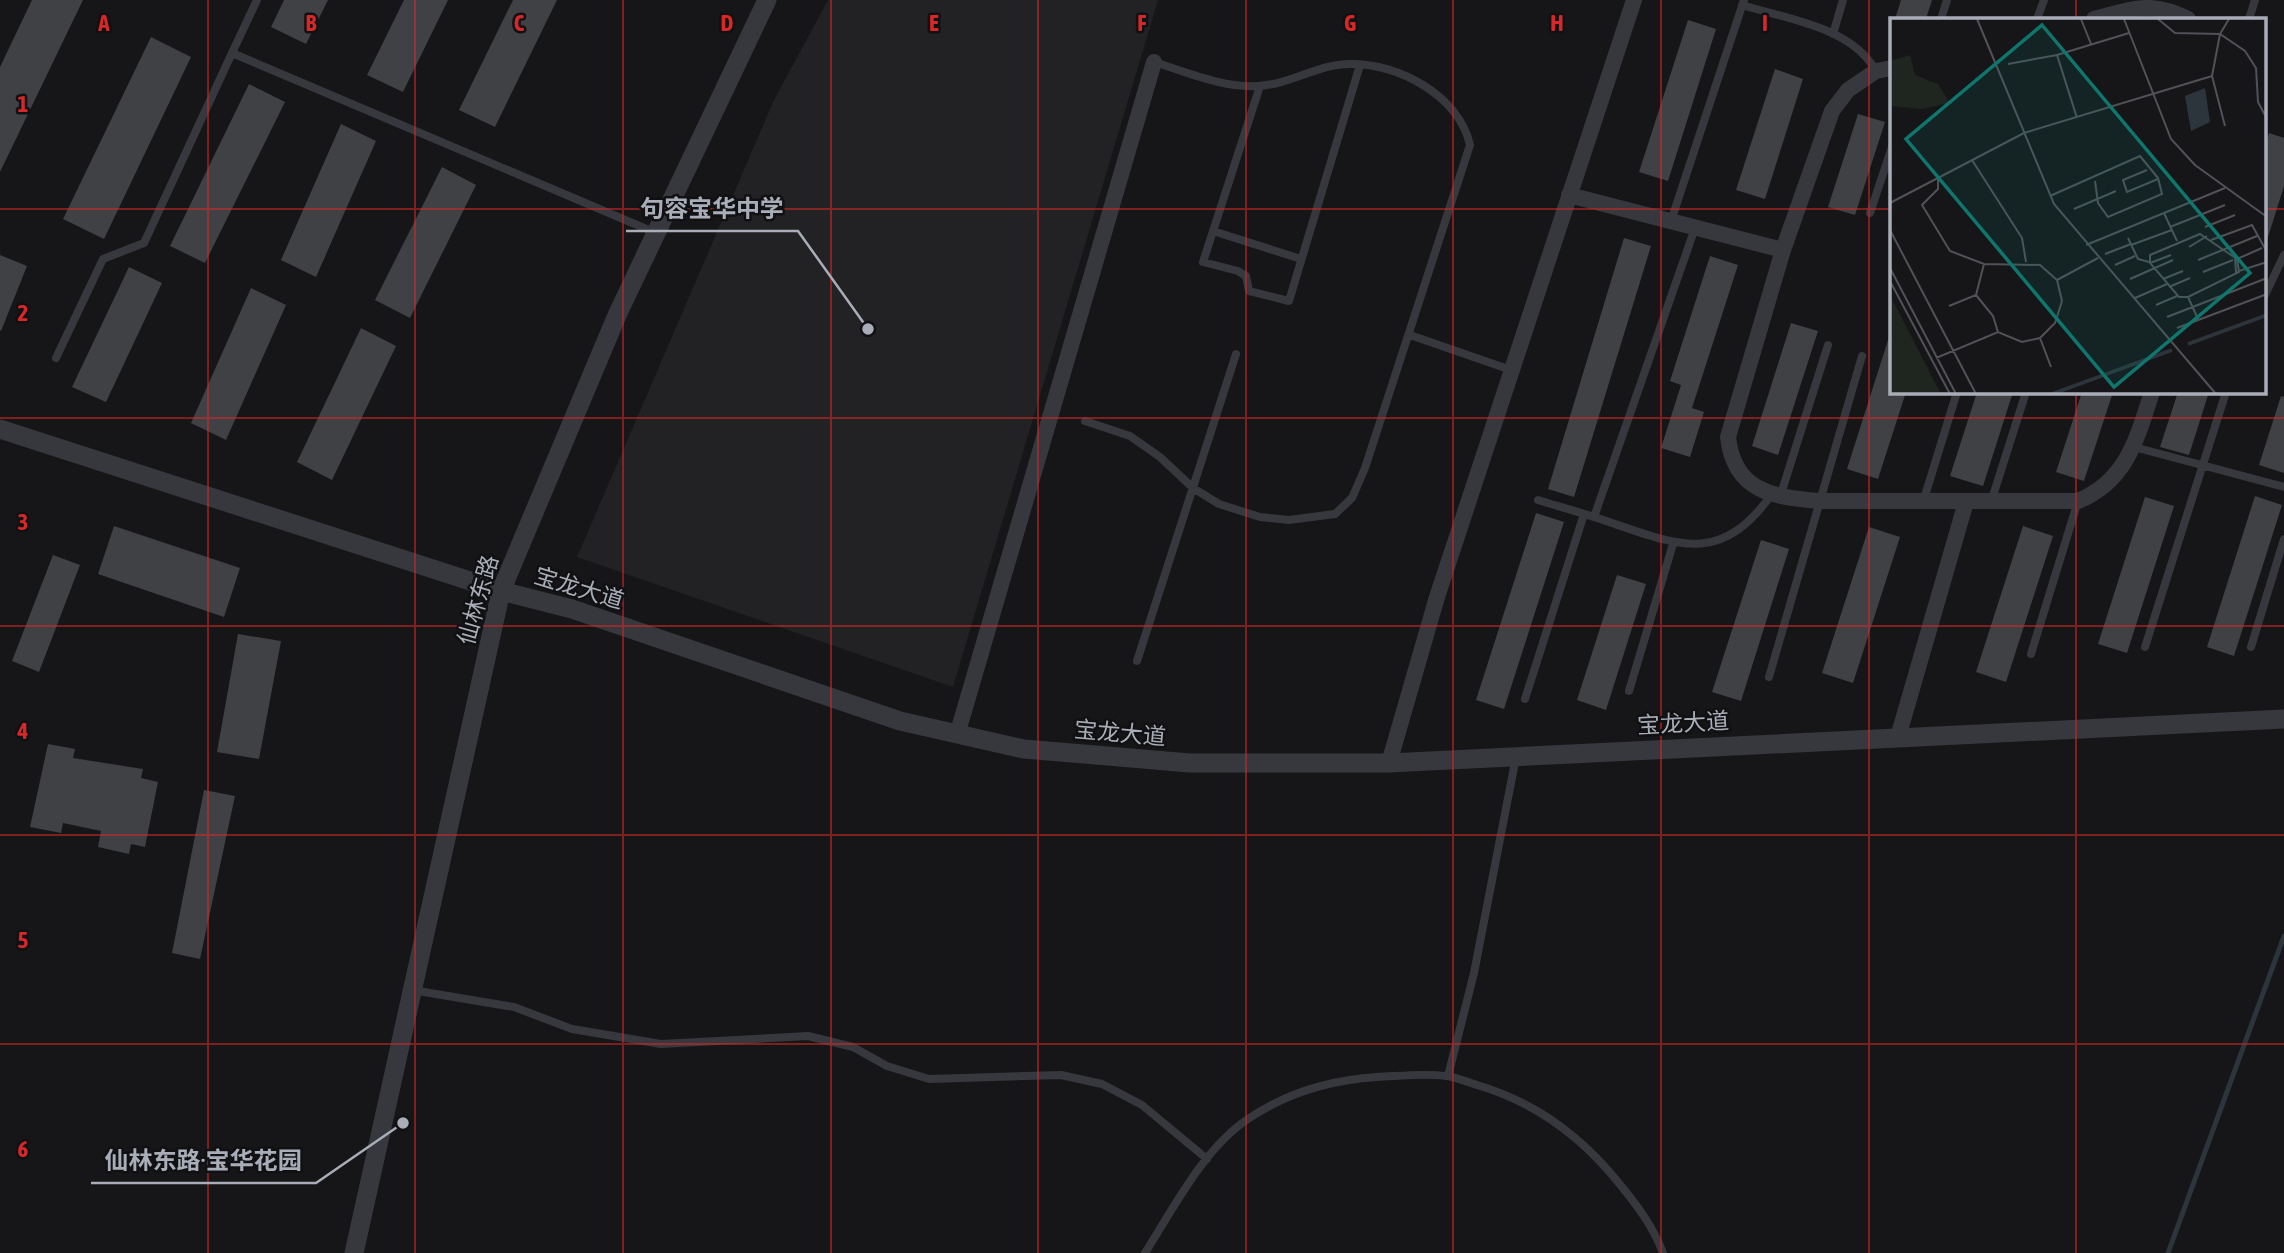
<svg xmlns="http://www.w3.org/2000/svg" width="2284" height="1253" font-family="'Asap Condensed','Noto Sans SC',sans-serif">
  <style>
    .built { fill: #222225 }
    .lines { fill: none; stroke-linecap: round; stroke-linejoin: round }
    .stream { stroke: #2c353c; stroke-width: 5 }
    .building { fill: #404145 }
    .service { stroke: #37383d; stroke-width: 8 }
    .minor { stroke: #37383d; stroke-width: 16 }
    .tertiary { stroke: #37383d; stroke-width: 19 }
    .grid { fill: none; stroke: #d62828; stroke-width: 2; stroke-opacity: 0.55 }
    .labels { text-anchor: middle; stroke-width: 5; stroke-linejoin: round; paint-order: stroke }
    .street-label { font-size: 23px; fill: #a8adb8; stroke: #111113 }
    .inset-river { fill: none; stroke: #2c353c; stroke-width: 3.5 }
    .inset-road { fill: none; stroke: #505258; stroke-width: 2 }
    .view { fill: #0f766e; fill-opacity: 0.15; stroke: #0f766e; stroke-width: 3.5 }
    .inset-edge { fill: none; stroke: #a8adb8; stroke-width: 3.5 }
    .grid-label { font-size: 23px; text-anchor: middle; font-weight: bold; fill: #d62828; stroke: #111113; stroke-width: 5; stroke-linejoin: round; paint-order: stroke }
    .leader { fill: none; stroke: #a8adb8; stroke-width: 2.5 }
    .callout-dot { fill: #a8adb8; stroke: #111113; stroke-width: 2.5 }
    .callout-label { font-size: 24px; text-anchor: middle; font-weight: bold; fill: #a8adb8; stroke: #111113; stroke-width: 5; stroke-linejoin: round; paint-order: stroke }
  </style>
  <rect width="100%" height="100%" fill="#161618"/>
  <!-- built -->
  <path class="built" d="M828,0H1158L953,687L577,557L774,100Z"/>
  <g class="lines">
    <!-- stream -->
    <path class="stream" d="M2168,1253L2284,936"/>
  </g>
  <!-- building -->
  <path class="building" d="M32,0H83L0,172V67Z
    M284,0H328L306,44L271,27Z
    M404,0H448L403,92L367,75Z
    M513,0H557L495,127L459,110Z
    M1901,0H1932L1926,19H1895Z
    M1688,20L1716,29L1668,181L1639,172Z
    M151,37L191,57L104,239L63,219Z
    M1775,69L1803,79L1765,199L1736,190Z
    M249,84L285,102L205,263L170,246Z
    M1858,114L1885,122L1855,215L1828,207Z
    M341,124L376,141L316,277L281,260Z
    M2269,133L2284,138V186L2268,237L2265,236V147Z
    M442,167L476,185L410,318L375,300Z
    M1624,238L1651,246L1574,497L1548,489Z
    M0,255L27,266L1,331L0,330Z
    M1710,256L1738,265L1692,408L1704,412L1690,457L1661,448L1681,385L1670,381Z
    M129,267L162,283L106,402L72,387Z
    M251,288L286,305L226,440L191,423Z
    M1791,323L1818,331L1778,455L1752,446Z
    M361,328L396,346L332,480L297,462Z
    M1889,337H1892V392H1906L1878,479L1847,469Z
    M1977,392H2013L1983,486L1950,476Z
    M2082,392H2113L2084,481L2056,472Z
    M2178,392H2209L2189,455L2160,447Z
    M2281,396L2284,397V473L2259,465Z
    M2255,496L2282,505L2234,656L2207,647Z
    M2145,497L2174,506L2127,653L2098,644Z
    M1536,513L1564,522L1504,709L1476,700Z
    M114,526L240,568L224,617L98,574Z
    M2023,526L2053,536L2006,682L1976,672Z
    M1869,527L1900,537L1853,683L1822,673Z
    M1761,540L1789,549L1741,701L1712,692Z
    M53,555L80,565L39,672L12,661Z
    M1617,575L1646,584L1606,710L1577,700Z
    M238,634L281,641L259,759L217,752Z
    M48,744L75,749L73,758L143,769L141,778L158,782L145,847L131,844L129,854L98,847L101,831L63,823L61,833L30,827Z
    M204,790L235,796L200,959L172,953Z"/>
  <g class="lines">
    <!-- service -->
    <path class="service" d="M257,0L232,53L656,233
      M1742,5C1787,19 1852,27 1876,71
      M1941,19L1947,0
      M2037,19L2044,0
      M2249,19L2255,0
      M1833,34L1843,0
      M1260,86L1203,262L1238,271L1246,276L1249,291L1289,301L1360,65
      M1870,213L1892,147
      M1671,221L1744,0
      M1213,231L1301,259
      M2265,295L2284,255
      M1410,335L1511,370
      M56,358L103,259L144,243L232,53
      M1085,421L1130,436L1160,457L1193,488L1219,504L1260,517L1289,520L1335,514L1352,498L1365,468L1470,145C1459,96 1399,63 1350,64C1318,64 1289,85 1257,86C1222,88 1187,72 1154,62
      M2134,447L2284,487
      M1780,497L1828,345
      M1538,500C1564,508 1590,515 1615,524C1684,548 1723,562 1772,494
      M1923,502L1957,392
      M1991,502L2026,392
      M1594,517L1695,228
      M2145,647L2226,392
      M2251,647L2284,539
      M2031,654L2078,501
      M1137,661L1236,354
      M1769,677L1862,356
      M1629,691L1673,544
      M1525,699L1584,514
      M412,990L514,1007L572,1029L661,1044L808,1036L853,1047L887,1066L929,1079L1061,1075L1102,1084L1142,1105L1207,1159
      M1448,1076L1474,973L1516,757
      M1145,1253C1173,1209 1204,1148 1248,1119C1286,1093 1331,1080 1377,1077C1400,1076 1424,1073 1446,1076C1456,1077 1467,1082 1477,1085C1535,1102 1580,1135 1618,1182C1636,1204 1653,1226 1663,1253"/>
    <!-- minor -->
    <path class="minor" d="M2094,19C2133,9 2150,0 2188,19
      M1892,68L1876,71L1848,90L1832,111L1783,250L1728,437C1734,492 1773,497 1820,501H2078C2127,481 2137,438 2152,392
      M1569,195L1783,250
      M957,735L1154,62
      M1898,737L1966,502
      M1389,763L1437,597L1634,0"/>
    <!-- tertiary -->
    <path class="tertiary" d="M0,429L501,591L572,609L900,721L1024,749L1190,763H1389L2284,719
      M354,1253L501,591L618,313L767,0"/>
  </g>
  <!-- grid -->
  <path class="grid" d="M208,0V1253M415,0V1253M623,0V1253M831,0V1253M1038,0V1253M1246,0V1253M1453,0V1253M1661,0V1253M1869,0V1253M2076,0V19M0,209H1892M2265,209H2284M2076,392V1253M0,418H2284M0,626H2284M0,835H2284M0,1044H2284"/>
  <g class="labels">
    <!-- street labels -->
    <g class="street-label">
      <text transform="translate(579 588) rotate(17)" y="8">宝龙大道</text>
      <text transform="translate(478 600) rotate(-74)" y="8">仙林东路</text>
      <text transform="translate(1683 723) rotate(-3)" y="8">宝龙大道</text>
      <text transform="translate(1120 733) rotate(5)" y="8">宝龙大道</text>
    </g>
  </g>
  <!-- overview -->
  <g transform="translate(1890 18)">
    <rect width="376" height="376" fill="#161618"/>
    <path d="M20,37L25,57L48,66L60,85L32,91L0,88V43ZM0,277L41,357L51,376H0Z" fill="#1e261f"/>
    <path d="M315,70L320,104L301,113L295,78Z" fill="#2c353c"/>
    <path class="inset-river" d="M298,326L377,297M162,376L282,332"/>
    <path class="inset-road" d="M87,1L164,186L326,376M191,1L201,26M234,1L281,121L305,147L377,199M268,1L285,15L330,16L355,33L366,50L368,84L377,101M118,46L167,37M187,100L167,37L239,15M335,108L322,58L330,16L339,1M82,142L132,220L136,244M257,152L233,162L237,174L268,161M160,178L250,138L268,160L272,176L218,199L208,185L205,163M0,185L134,115L322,58M184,191L226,173M274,195L287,223M280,209L335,187M315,209L345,197M0,212L86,376M310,216L347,241L349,254L298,279H289L260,245V237ZM238,220L248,241L259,244M321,222L362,207L377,234M196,227L335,170M241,227L282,212M299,229L317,218M215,236L241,226M345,240L346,254L377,244M347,241L372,230M308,242L367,218M260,245L281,237M225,247L245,238M0,250L66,376M313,254L343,242M240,261L283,242M273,261L293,253M167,262L208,240M0,263L60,376M279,269L300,260M86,277L103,298L108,314M298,279L308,301M245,280L277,266M266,287L287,278M59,288L86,277L94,246M277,299L377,260M287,310L377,276M150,320L161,349M46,340L108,314L132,324L150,320L165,305L172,283L167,262L150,247L94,246L60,233L32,187L48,171V160"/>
    <path class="view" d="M152,7L360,255L224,369L16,121Z"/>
    <rect width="376" height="376" class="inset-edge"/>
  </g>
  <g class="grid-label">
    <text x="104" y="31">A</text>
    <text x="311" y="31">B</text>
    <text x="519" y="31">C</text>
    <text x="727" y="31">D</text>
    <text x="934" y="31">E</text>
    <text x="1142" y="31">F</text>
    <text x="1350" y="31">G</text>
    <text x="1557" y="31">H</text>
    <text x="1765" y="31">I</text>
    <text x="23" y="112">1</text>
    <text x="23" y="321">2</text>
    <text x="23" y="530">3</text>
    <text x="23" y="739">4</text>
    <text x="23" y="948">5</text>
    <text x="23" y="1157">6</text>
  </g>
  <!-- callouts -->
  <path class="leader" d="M868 329L798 231H626M403 1123L316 1183H91"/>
  <g class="callout-dot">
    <circle cx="868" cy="329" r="7"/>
    <circle cx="403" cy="1123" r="7"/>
  </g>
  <g class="callout-label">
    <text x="712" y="217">句容宝华中学</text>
    <text x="203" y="1169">仙林东路·宝华花园</text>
  </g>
</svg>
